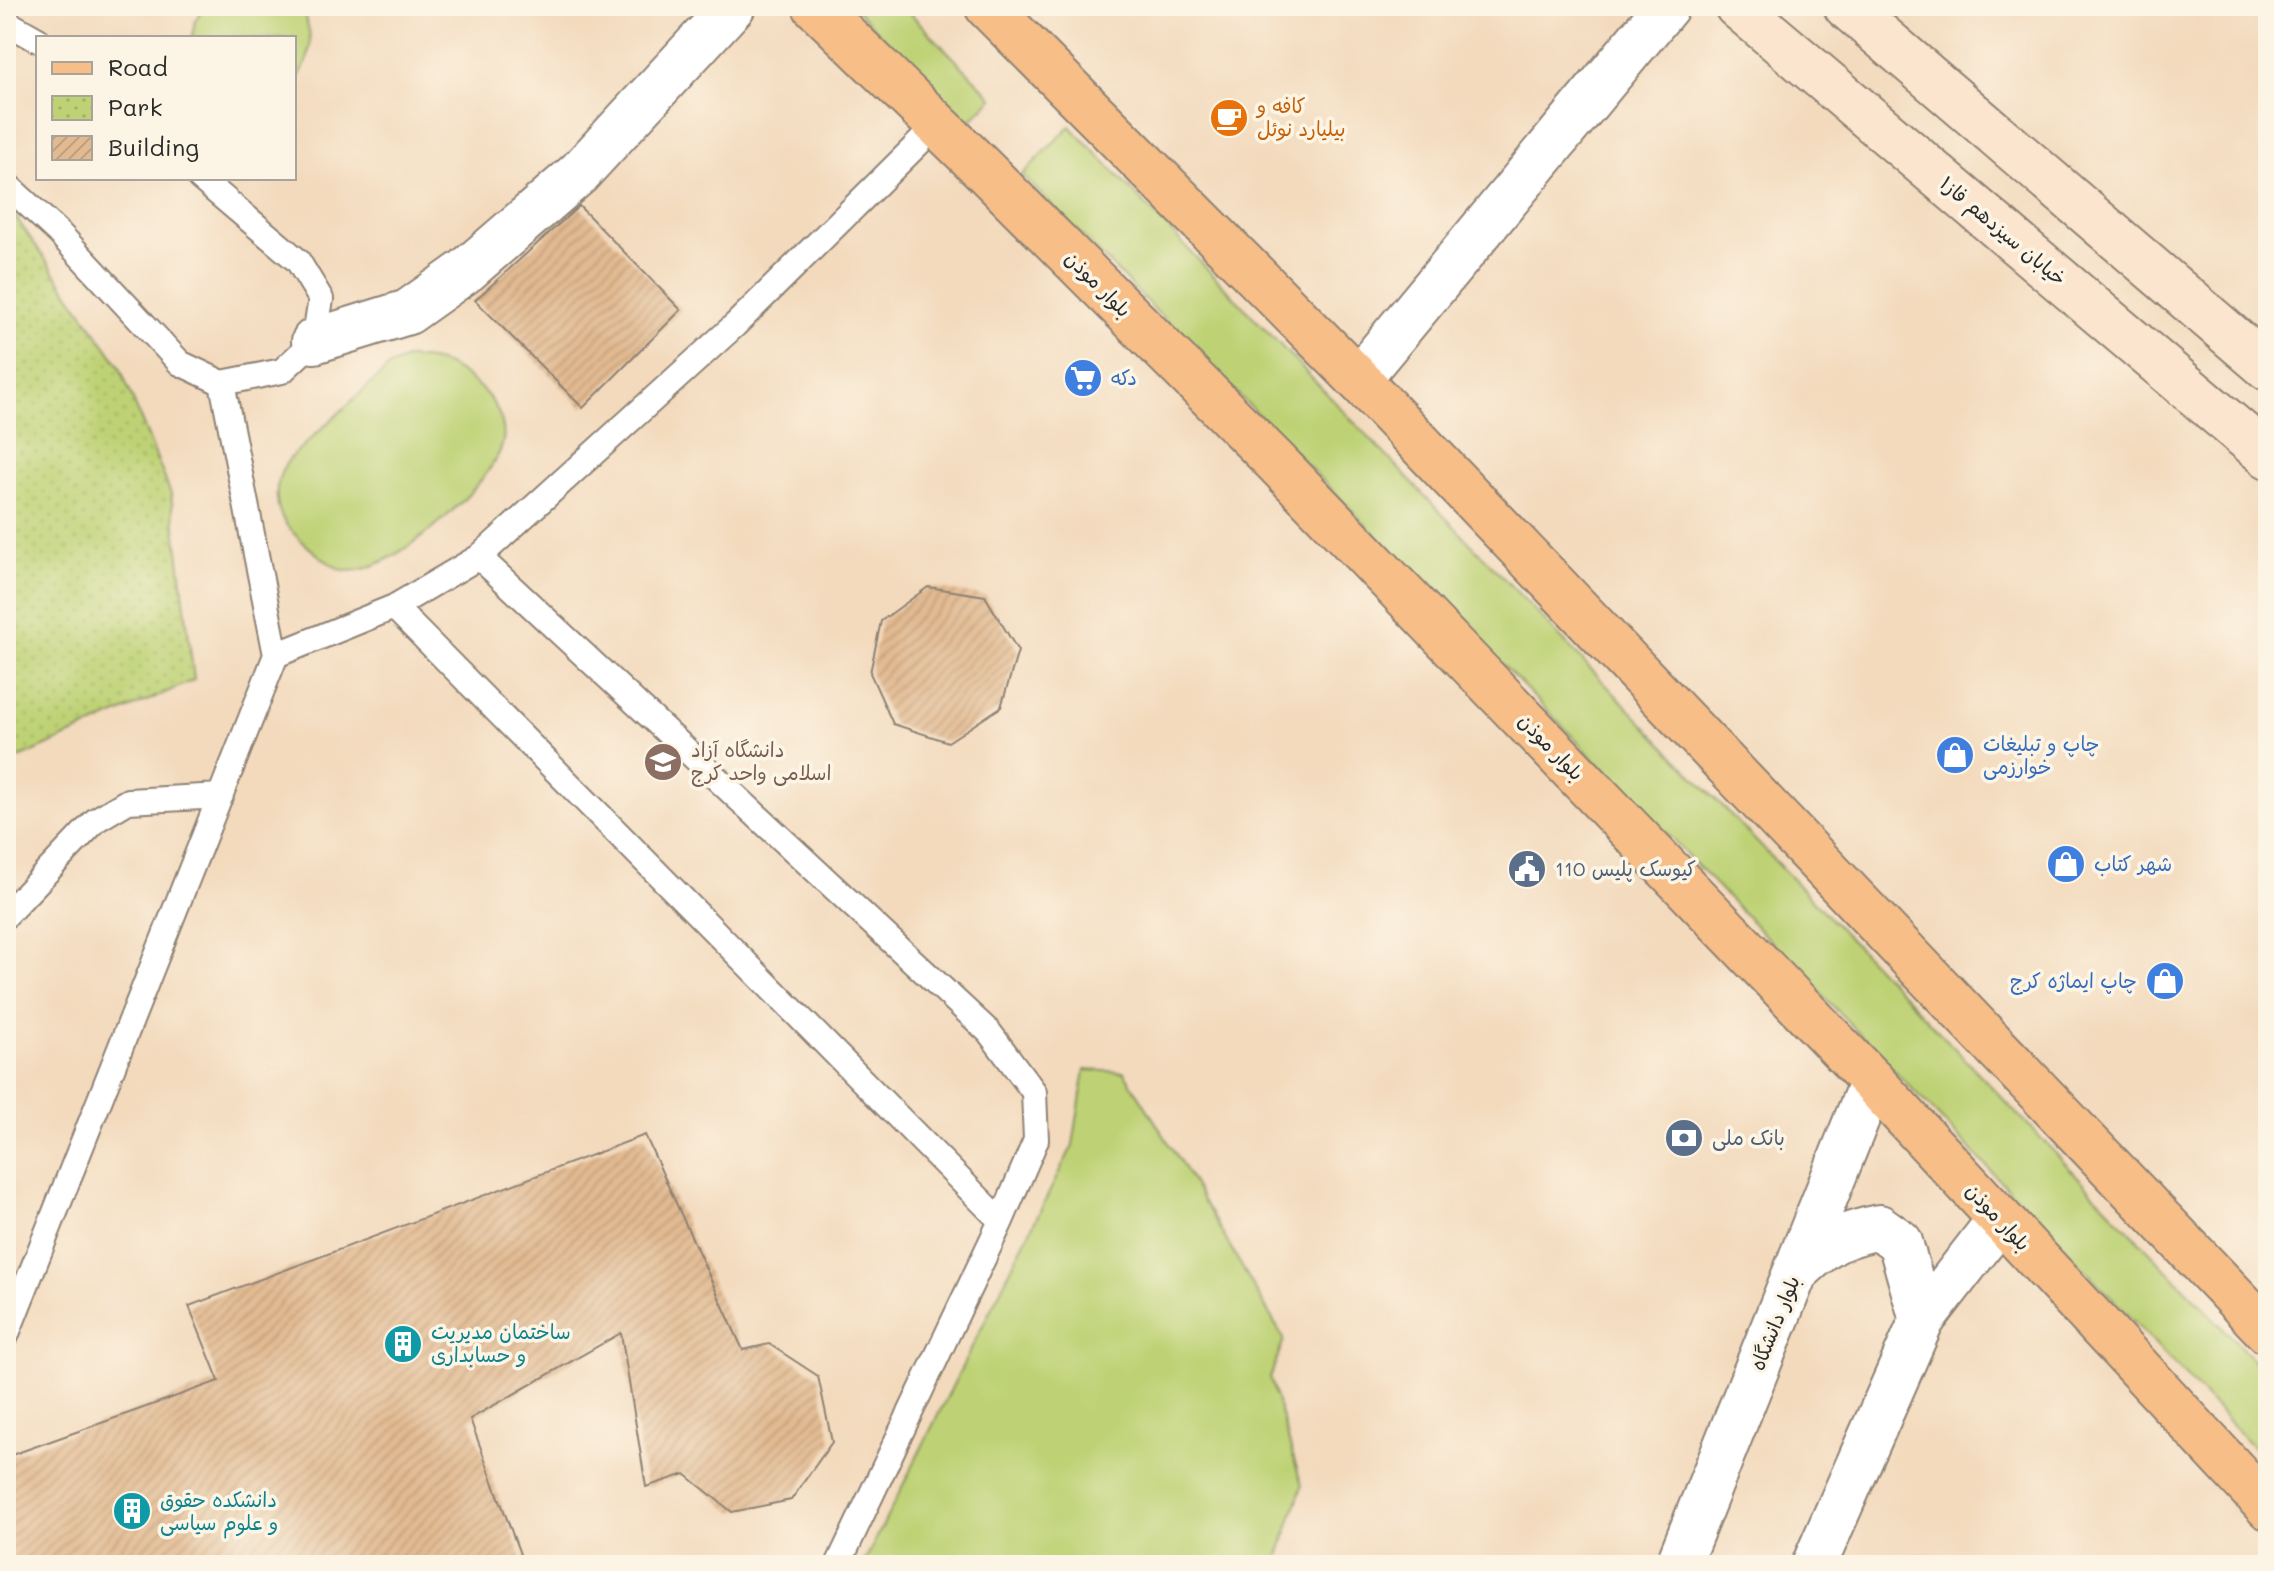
<svg xmlns="http://www.w3.org/2000/svg" width="2274" height="1571" font-family="Mali,'Playpen Sans Arabic',sans-serif">
  <style>
    .grass { fill: #bed275; stroke: #747e50; stroke-width: 2 }
    .park { fill: url(#park-dots); stroke: #747e50; stroke-width: 2 }
    .building { fill: url(#building-hatch) }
    .lines { fill: none; stroke-linecap: round; stroke-linejoin: round }
    .service-casing { stroke: #8f8274; stroke-width: 28 }
    .minor-casing { stroke: #8f8274; stroke-width: 48 }
    .tertiary-casing { stroke: #8f8274; stroke-width: 48 }
    .secondary-casing { stroke: #8f8274; stroke-width: 48 }
    .primary-casing { stroke: #8f8274; stroke-width: 48 }
    .service { stroke: #fff; stroke-width: 24 }
    .minor { stroke: #fff; stroke-width: 44 }
    .tertiary { stroke: #fff; stroke-width: 44 }
    .secondary { stroke: #fce5cf; stroke-width: 44 }
    .primary { stroke: #f7be87; stroke-width: 44 }
    .labels { text-anchor: middle; stroke-width: 7; stroke-linejoin: round; paint-order: stroke }
    .food-label { font-size: 20px; fill: #c56008; stroke: #fcf5e5; text-anchor: start }
    .street-label { font-size: 20px; fill: #2b2b2b; stroke: #fcf5e5 }
    .shop-label { font-size: 20px; fill: #366cbe; stroke: #fcf5e5; text-anchor: start }
    .education-label { font-size: 20px; fill: #785e54; stroke: #fcf5e5; text-anchor: start }
    .service-label { font-size: 20px; fill: #4e5e75; stroke: #fcf5e5; text-anchor: start }
    .culture-label { font-size: 20px; fill: #0d838f; stroke: #fcf5e5; text-anchor: start }
  </style>
  <defs>
    <pattern id="park-dots" width="8" height="8" patternUnits="userSpaceOnUse" patternTransform="scale(2)"><rect width="8" height="8" fill="#bed275"/><path d="M2 2h.1M6 6h.1" fill="none" stroke="#a3b465" stroke-width="1.8" stroke-linecap="round"/></pattern>
    <pattern id="building-hatch" width="6" height="6" patternUnits="userSpaceOnUse" patternTransform="scale(2)"><rect width="6" height="6" fill="#e2ba91"/><path d="M-1 1l2-2M0 6l6-6M5 7l2-2" fill="none" stroke="#c2a07d"/></pattern>
  </defs>
  <rect width="100%" height="100%" fill="#fcf5e5"/>
  <filter id="ink" filterUnits="userSpaceOnUse"><feTurbulence type="fractalNoise" baseFrequency=".0125" numOctaves="2"/><feDisplacementMap in="SourceGraphic" scale="16" xChannelSelector="R" yChannelSelector="G"/><feConvolveMatrix kernelMatrix="1 2 1 2 8 2 1 2 1" color-interpolation-filters="sRGB"/></filter>
  <filter id="wash" filterUnits="userSpaceOnUse"><feTurbulence type="fractalNoise" baseFrequency=".006" numOctaves="4" result="noise"/><feDisplacementMap in="SourceGraphic" scale="32" xChannelSelector="R" yChannelSelector="G"/><feGaussianBlur stdDeviation="1.8" result="paint"/><feColorMatrix in="noise" values="0 0 0 0 0 0 0 0 0 0 0 0 0 0 0 0 0 1.4 0 .05"/><feComposite in="paint" operator="in"/></filter>
  <g filter="url(#wash)">
    <rect width="100%" height="100%" fill="#f3dabd"/>
    <!-- grass -->
    <path class="grass" d="M204,6H299C315,32 314,59 294,83V38H192L195,21Z
      M853,6H903L993,98L967,124Z
      M1070,126L2268,1375V1463C1858,1028 1442,600 1022,175Z
      M408,358C442,359 454,365 479,387C494,400 506,421 503,441C496,482 386,581 343,570C330,567 293,535 286,524C271,502 275,475 292,456L390,366Z
      M1085,1070L1124,1072L1180,1161L1284,1339L1270,1378L1302,1486L1276,1565H863L1073,1145Z"/>
    <!-- park -->
    <path class="park" d="M6,203L119,365L171,494L194,680L6,764Z"/>
    <g id="blocks">
      <!-- building -->
      <path class="building" d="M579,206L681,310L583,408L475,300Z
        M928,587L985,596L1018,651L1001,707L948,742L893,724L870,673L881,621Z
        M645,1135L743,1350L769,1344L818,1376L832,1442L791,1500L732,1512L685,1474L646,1487L621,1333L470,1419L524,1565H6V1457L219,1381L189,1306Z"/>
    </g>
  </g>
  <g filter="url(#ink)">
    <use href="#blocks" fill-opacity="0" stroke="#8f8274" stroke-width="2"/>
    <g class="lines">
      <defs>
        <path id="service" d="M6,22L38,40
          M6,184L59,233L180,363L222,383L282,371L314,341L321,299L298,261L200,178
          M479,557L989,1032L1034,1092L1036,1140L1001,1221L838,1565
          M394,607L1001,1221
          M276,655L394,607L479,557L735,325L937,125
          M6,915L96,820L128,801L221,796
          M6,1336L276,655L222,383"/>
        <path id="minor" d="M314,341L408,312L467,270L579,173L733,6
          M1358,379L1667,6"/>
        <path id="tertiary" d="M1795,1273C1827,1243 1835,1237 1879,1227L1900,1242L1922,1320
          M1678,1565L1872,1081
          M1814,1565L1922,1320L2000,1219"/>
        <path id="secondary" d="M1737,6L2268,456
          M1846,6L2268,368"/>
        <path id="primary" d="M815,6L981,167L1276,462L1872,1081L2268,1507
          M987,6L1358,379L2268,1332"/>
      </defs>
      <!-- service casing -->
      <use href="#service" class="service-casing"/>
      <!-- minor casing -->
      <use href="#minor" class="minor-casing"/>
      <!-- tertiary casing -->
      <use href="#tertiary" class="tertiary-casing"/>
      <!-- secondary casing -->
      <use href="#secondary" class="secondary-casing"/>
      <!-- primary casing -->
      <use href="#primary" class="primary-casing"/>
      <!-- service -->
      <use href="#service" class="service"/>
      <!-- minor -->
      <use href="#minor" class="minor"/>
      <!-- tertiary -->
      <use href="#tertiary" class="tertiary"/>
      <!-- secondary -->
      <use href="#secondary" class="secondary"/>
      <!-- primary -->
      <use href="#primary" class="primary"/>
    </g>
  </g>
  <!-- icons -->
  <defs>
    <symbol id="cafe-disc" viewBox="-11 -11 22 22"><circle r="9.5" fill="#e8710a" stroke="#fcf5e5"/><path d="M-5.5-4.5H6V0H3Q3 3.5 0 3.5H-2.5Q-5.5 3.5-5.5 0ZM3-3.2v2h1.7v-2ZM-6 4.5H4V6H-6Z" fill="#fff"/></symbol>
    <symbol id="supermarket-disc" viewBox="-11 -11 22 22"><circle r="9.5" fill="#3f7fe0" stroke="#fcf5e5"/><path d="M-6-5.5h2.5l.6 2H6L4.5 2H-2.5L-4.4-4H-6ZM-1.5 3.2a1.3 1.3 0 1 0 .1 0ZM3 3.2a1.3 1.3 0 1 0 .1 0Z" fill="#fff"/></symbol>
    <symbol id="shop-disc" viewBox="-11 -11 22 22"><circle r="9.5" fill="#3f7fe0" stroke="#fcf5e5"/><path d="M-5-2.5h2.3a2.7 3.5 0 0 1 5.4 0H5L5.5 6h-11ZM-1.5-2.5h3a1.5 2.3 0 0 0-3 0Z" fill="#fff"/></symbol>
    <symbol id="university-disc" viewBox="-11 -11 22 22"><circle r="9.5" fill="#8d6e63" stroke="#fcf5e5"/><path d="M0-5L7-2L0 1L-7-2ZM-4 1L0 2.5L4 1V4Q0 6-4 4Z" fill="#fff"/></symbol>
    <symbol id="civic-disc" viewBox="-11 -11 22 22"><circle r="9.5" fill="#5c6f8a" stroke="#fcf5e5"/><path d="M-.6-6.5H3V-4.5H.6V-3L4-1V1h2V6H-6V1h2V-1L-.6-3ZM-1.2 2.5V6h2.4V2.5Z" fill="#fff"/></symbol>
    <symbol id="bank-disc" viewBox="-11 -11 22 22"><circle r="9.5" fill="#5c6f8a" stroke="#fcf5e5"/><path d="M-6-4H6V4H-6ZM0-2.3a2.3 2.3 0 1 0 0 4.6a2.3 2.3 0 1 0 0-4.6Z" fill="#fff"/></symbol>
    <symbol id="building-disc" viewBox="-11 -11 22 22"><circle r="9.5" fill="#0f9aa8" stroke="#fcf5e5"/><path d="M-4-6H4V6H1V3H-1V6H-4ZM-2.5-4.3h1.7v1.8h-1.7ZM.8-4.3h1.7v1.8H.8ZM-2.5-1h1.7V.8h-1.7ZM.8-1h1.7V.8H.8Z" fill="#fff"/></symbol>
  </defs>
  <g fill-rule="evenodd">
    <use href="#cafe-disc" x="1207" y="96" width="44" height="44"/>
    <use href="#supermarket-disc" x="1061" y="356" width="44" height="44"/>
    <use href="#shop-disc" x="1933" y="733" width="44" height="44"/>
    <use href="#university-disc" x="641" y="740" width="44" height="44"/>
    <use href="#shop-disc" x="2044" y="842" width="44" height="44"/>
    <use href="#civic-disc" x="1505" y="847" width="44" height="44"/>
    <use href="#shop-disc" x="2143" y="959" width="44" height="44"/>
    <use href="#bank-disc" x="1662" y="1116" width="44" height="44"/>
    <use href="#building-disc" x="381" y="1322" width="44" height="44"/>
    <use href="#building-disc" x="110" y="1489" width="44" height="44"/>
  </g>
  <g class="labels">
    <!-- food labels -->
    <g class="food-label">
      <text x="1257" y="113">کافه و<tspan x="1257" dy="23">بیلیارد نوئل</tspan></text>
    </g>
    <!-- street labels -->
    <g class="street-label">
      <text transform="translate(2003 231) rotate(40)" y="7">خیابان سیزدهم فاز۱</text>
      <text transform="translate(1098 284) rotate(45)" y="7">بلوار موذن</text>
      <text transform="translate(1551 747) rotate(46)" y="7">بلوار موذن</text>
      <text transform="translate(1998 1217) rotate(47)" y="7">بلوار موذن</text>
      <text transform="translate(1775 1323) rotate(-68)" y="7">بلوار دانشگاه</text>
    </g>
    <!-- shop labels -->
    <g class="shop-label">
      <text x="1111" y="385">دکه</text>
      <text x="1983" y="751">چاپ و تبلیغات<tspan x="1983" dy="23">خوارزمی</tspan></text>
      <text x="2094" y="871">شهر کتاب</text>
      <text x="2137" y="988" text-anchor="end">چاپ ایماژه کرج</text>
    </g>
    <!-- education labels -->
    <g class="education-label">
      <text x="691" y="757">دانشگاه آزاد<tspan x="691" dy="23">اسلامی واحد کرج</tspan></text>
    </g>
    <!-- service labels -->
    <g class="service-label">
      <text x="1555" y="876">کیوسک پلیس 110</text>
      <text x="1712" y="1145">بانک ملی</text>
    </g>
    <!-- culture labels -->
    <g class="culture-label">
      <text x="431" y="1339">ساختمان مدیریت<tspan x="431" dy="23">و حسابداری</tspan></text>
      <text x="160" y="1507">دانشکده حقوق<tspan x="160" dy="23">و علوم سیاسی</tspan></text>
    </g>
  </g>
  <!-- margin -->
  <rect width="2274" height="1571" fill="none" stroke="#fcf5e5" stroke-width="32"/>
  <!-- legend -->
  <rect x="36" y="36" width="260" height="144" fill="#fcf5e5" stroke="#a8a49b" stroke-width="2"/>
  <rect x="52" y="62" width="40" height="12" fill="#f7be87" stroke="#a8a49b" stroke-width="2"/>
  <text x="108" y="76" font-size="24" fill="#2b2b2b">Road</text>
  <rect x="52" y="96" width="40" height="24" fill="url(#park-dots)" stroke="#a8a49b" stroke-width="2"/>
  <text x="108" y="116" font-size="24" fill="#2b2b2b">Park</text>
  <rect x="52" y="136" width="40" height="24" fill="url(#building-hatch)" stroke="#a8a49b" stroke-width="2"/>
  <text x="108" y="156" font-size="24" fill="#2b2b2b">Building</text>
</svg>
